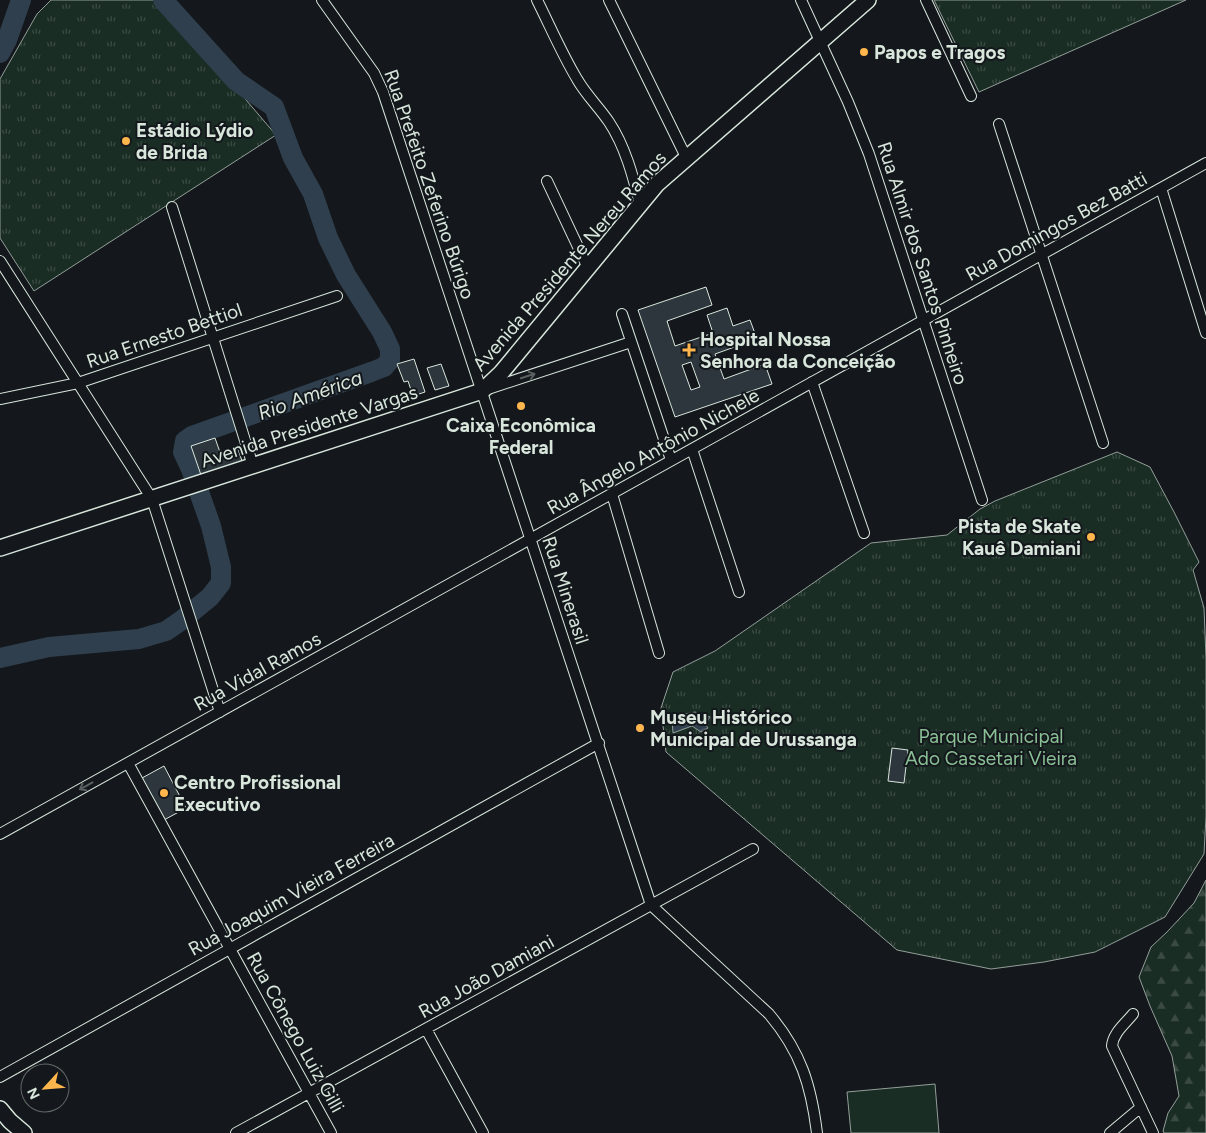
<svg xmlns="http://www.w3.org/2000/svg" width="1206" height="1133" font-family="Figtree,sans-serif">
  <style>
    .grass { fill: #1a2d24; stroke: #939e99 }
    .forest { fill: url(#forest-firs); stroke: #939e99 }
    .park { fill: url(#park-tufts); stroke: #939e99 }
    .water { fill: url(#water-waves); stroke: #939e99 }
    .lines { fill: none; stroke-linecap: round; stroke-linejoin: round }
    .river { stroke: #2f3f4d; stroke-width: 20 }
    .building { fill: #2c363c; stroke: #d8e6dc; fill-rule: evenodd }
    .street-casing { stroke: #d8e6dc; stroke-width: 12 }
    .secondary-casing { stroke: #d8e6dc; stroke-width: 18 }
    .street { stroke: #14181c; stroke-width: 10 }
    .secondary { stroke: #14181c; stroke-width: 15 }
    .oneway { stroke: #59605f }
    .poi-dot { fill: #ffb74d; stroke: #14181c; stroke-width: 2 }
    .labels { text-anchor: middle; stroke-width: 4; stroke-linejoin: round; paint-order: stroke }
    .poi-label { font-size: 19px; font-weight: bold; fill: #d8e6dc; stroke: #14181c; text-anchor: start }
    .street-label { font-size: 19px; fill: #d8e6dc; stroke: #14181c }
    .park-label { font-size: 19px; fill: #8ac095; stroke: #14181c }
    .water-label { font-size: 20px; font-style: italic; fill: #d8e6dc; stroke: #14181c }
  </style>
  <defs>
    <pattern id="forest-firs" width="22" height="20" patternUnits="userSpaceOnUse" patternTransform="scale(1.25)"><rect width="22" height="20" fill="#1a2d24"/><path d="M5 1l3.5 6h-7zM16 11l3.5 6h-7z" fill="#3b4b43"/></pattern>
    <pattern id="park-tufts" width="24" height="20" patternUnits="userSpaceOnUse" patternTransform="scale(1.25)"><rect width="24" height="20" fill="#1a2d24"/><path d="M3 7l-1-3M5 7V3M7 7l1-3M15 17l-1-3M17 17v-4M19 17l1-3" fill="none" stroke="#3b4b43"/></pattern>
    <pattern id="water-waves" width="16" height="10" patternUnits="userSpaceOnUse" patternTransform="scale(1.25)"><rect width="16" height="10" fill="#2f3f4d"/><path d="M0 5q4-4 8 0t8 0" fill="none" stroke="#4c5b66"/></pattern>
  </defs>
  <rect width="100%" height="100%" fill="#14181c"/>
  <!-- grass -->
  <path class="grass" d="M935,1084L939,1133H851L847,1092Z"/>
  <!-- forest -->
  <path class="forest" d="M1206,880V1133H1164L1163,1131L1168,1113L1179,1096L1172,1056L1150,1006L1139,977L1151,947L1167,932L1194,903Z"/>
  <!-- park -->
  <path class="park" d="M51,0H154L200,46L276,135L34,291L0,238V79L37,14Z
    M934,0H1186L979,92Z
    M1117,452L1150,467L1174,512L1199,562L1193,570L1204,608L1206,658V816L1204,854L1165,917L1095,952L1044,962L991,969L897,950L666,752L661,708L673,672L715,651L871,543L947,535L980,509L995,501Z"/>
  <!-- water -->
  <path class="water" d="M695,712L710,717L705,724L708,728L701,732L692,726L673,733L672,720L685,714Z"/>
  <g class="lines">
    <!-- river -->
    <path class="river" d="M0,53L7,40L21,0
      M0,658L49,647L139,639L166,631L182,620L210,597L221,583V567L211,526L191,469L183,452L185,441L192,436L371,372L384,367L390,360V349L382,332L346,275L328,238L313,194L293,158L274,107L236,81L163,0"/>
  </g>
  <!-- building -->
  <path class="building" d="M706,287L712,305L667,321L675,346L713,333L707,315L727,308L733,326L750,320L757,339L715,354L724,379L765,364L772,384L675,417L638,310ZM691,362L700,387L691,390L682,365Z
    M414,359L425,392L413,396L408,381L404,382L397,364Z
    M441,364L449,386L435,390L427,368Z
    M215,438L221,455L238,449L242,461L201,475L191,446Z
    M892,748L908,750L904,783L888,781Z
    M164,766L186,808L164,820L142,778Z"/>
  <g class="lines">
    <defs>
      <path id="street" d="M322,0L374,73L383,92L651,905L769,1014C801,1052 811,1085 817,1133
        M537,0C550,26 562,54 577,79C586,95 599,107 609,122C625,146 633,176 640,204
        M609,0L686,157
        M801,0L848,102L869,154L982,500
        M926,0L971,96
        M999,124L1103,443
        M547,181L588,268
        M1161,188L1206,333
        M172,207L253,466
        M0,261L152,499L220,712
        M622,314L671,460
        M812,382L864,533
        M488,389L631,342
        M0,399L78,383L337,296
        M692,449L739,592
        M612,494L659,653
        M128,763L331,1133
        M0,834L1206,163
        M1133,1014C1125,1024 1113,1033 1112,1046L1153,1133
        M426,1029L483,1133
        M0,1077L599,743
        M236,1133L753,849
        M1110,1133L1141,1107"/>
      <path id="secondary" d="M0,548L482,391L501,373L511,361L657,184L868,0
        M0,1109L10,1121L24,1133"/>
    </defs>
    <!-- street casing -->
    <use href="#street" class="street-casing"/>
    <!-- secondary casing -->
    <use href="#secondary" class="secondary-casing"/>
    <!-- street -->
    <use href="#street" class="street"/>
    <!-- secondary -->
    <use href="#secondary" class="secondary"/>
  </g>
  <!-- one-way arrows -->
  <defs><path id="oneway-shaft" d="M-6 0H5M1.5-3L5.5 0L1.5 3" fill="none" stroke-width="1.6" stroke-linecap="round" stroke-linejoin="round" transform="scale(1.25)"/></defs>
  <g class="oneway">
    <use href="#oneway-shaft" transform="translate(528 376) rotate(-18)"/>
    <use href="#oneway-shaft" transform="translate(86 786) rotate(151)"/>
  </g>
  <!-- markers -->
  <g class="poi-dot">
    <circle cx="864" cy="52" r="5"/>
    <circle cx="126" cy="141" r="5"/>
    <path d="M686.5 342.5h5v5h5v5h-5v5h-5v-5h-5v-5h5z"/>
    <circle cx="521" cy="406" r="5"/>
    <circle cx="1091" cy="537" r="5"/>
    <circle cx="640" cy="728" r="5"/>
    <circle cx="164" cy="793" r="5"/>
  </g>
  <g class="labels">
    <!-- poi labels -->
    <g class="poi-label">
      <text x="874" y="59">Papos e Tragos</text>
      <text x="136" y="137">Estádio Lýdio<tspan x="136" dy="22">de Brida</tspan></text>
      <text x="700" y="346">Hospital Nossa<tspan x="700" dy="22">Senhora da Conceição</tspan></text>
      <text x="521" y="432" text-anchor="middle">Caixa Econômica<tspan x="521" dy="22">Federal</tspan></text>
      <text x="1081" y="533" text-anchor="end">Pista de Skate<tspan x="1081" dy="22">Kauê Damiani</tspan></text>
      <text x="650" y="724">Museu Histórico<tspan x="650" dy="22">Municipal de Urussanga</tspan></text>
      <text x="174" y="789">Centro Profissional<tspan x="174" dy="22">Executivo</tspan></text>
    </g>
    <!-- street labels -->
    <g class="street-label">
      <text transform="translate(430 184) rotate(71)" y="7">Rua Prefeito Zeferino Búrigo</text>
      <text transform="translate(1056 226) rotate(-29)" y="7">Rua Domingos Bez Batti</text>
      <text transform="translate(569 261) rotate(-49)" y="7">Avenida Presidente Nereu Ramos</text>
      <text transform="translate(923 263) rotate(72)" y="7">Rua Almir dos Santos Pinheiro</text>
      <text transform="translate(164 335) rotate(-19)" y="7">Rua Ernesto Bettiol</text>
      <text transform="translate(309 426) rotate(-18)" y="7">Avenida Presidente Vargas</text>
      <text transform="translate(653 451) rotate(-29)" y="7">Rua Ângelo Antônio Nichele</text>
      <text transform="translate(566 590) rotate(72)" y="7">Rua Minerasil</text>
      <text transform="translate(257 671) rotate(-29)" y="7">Rua Vidal Ramos</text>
      <text transform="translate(291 894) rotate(-29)" y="7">Rua Joaquim Vieira Ferreira</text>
      <text transform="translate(486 976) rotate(-29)" y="7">Rua João Damiani</text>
      <text transform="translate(296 1032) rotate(61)" y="7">Rua Cônego Luiz Gilli</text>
    </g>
    <!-- park labels -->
    <g class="park-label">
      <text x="991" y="743">Parque Municipal<tspan x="991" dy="22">Ado Cassetari Vieira</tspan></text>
    </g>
    <!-- water labels -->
    <g class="water-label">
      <text transform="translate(310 395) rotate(-20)" y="7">Rio América</text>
    </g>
  </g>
  <!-- north arrow -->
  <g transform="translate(45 1088) rotate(244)"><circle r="24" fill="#14181c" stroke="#626a69"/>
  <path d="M0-4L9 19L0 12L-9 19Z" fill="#ffb74d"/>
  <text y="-8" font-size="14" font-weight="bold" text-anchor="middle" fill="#d8e6dc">N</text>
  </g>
</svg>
